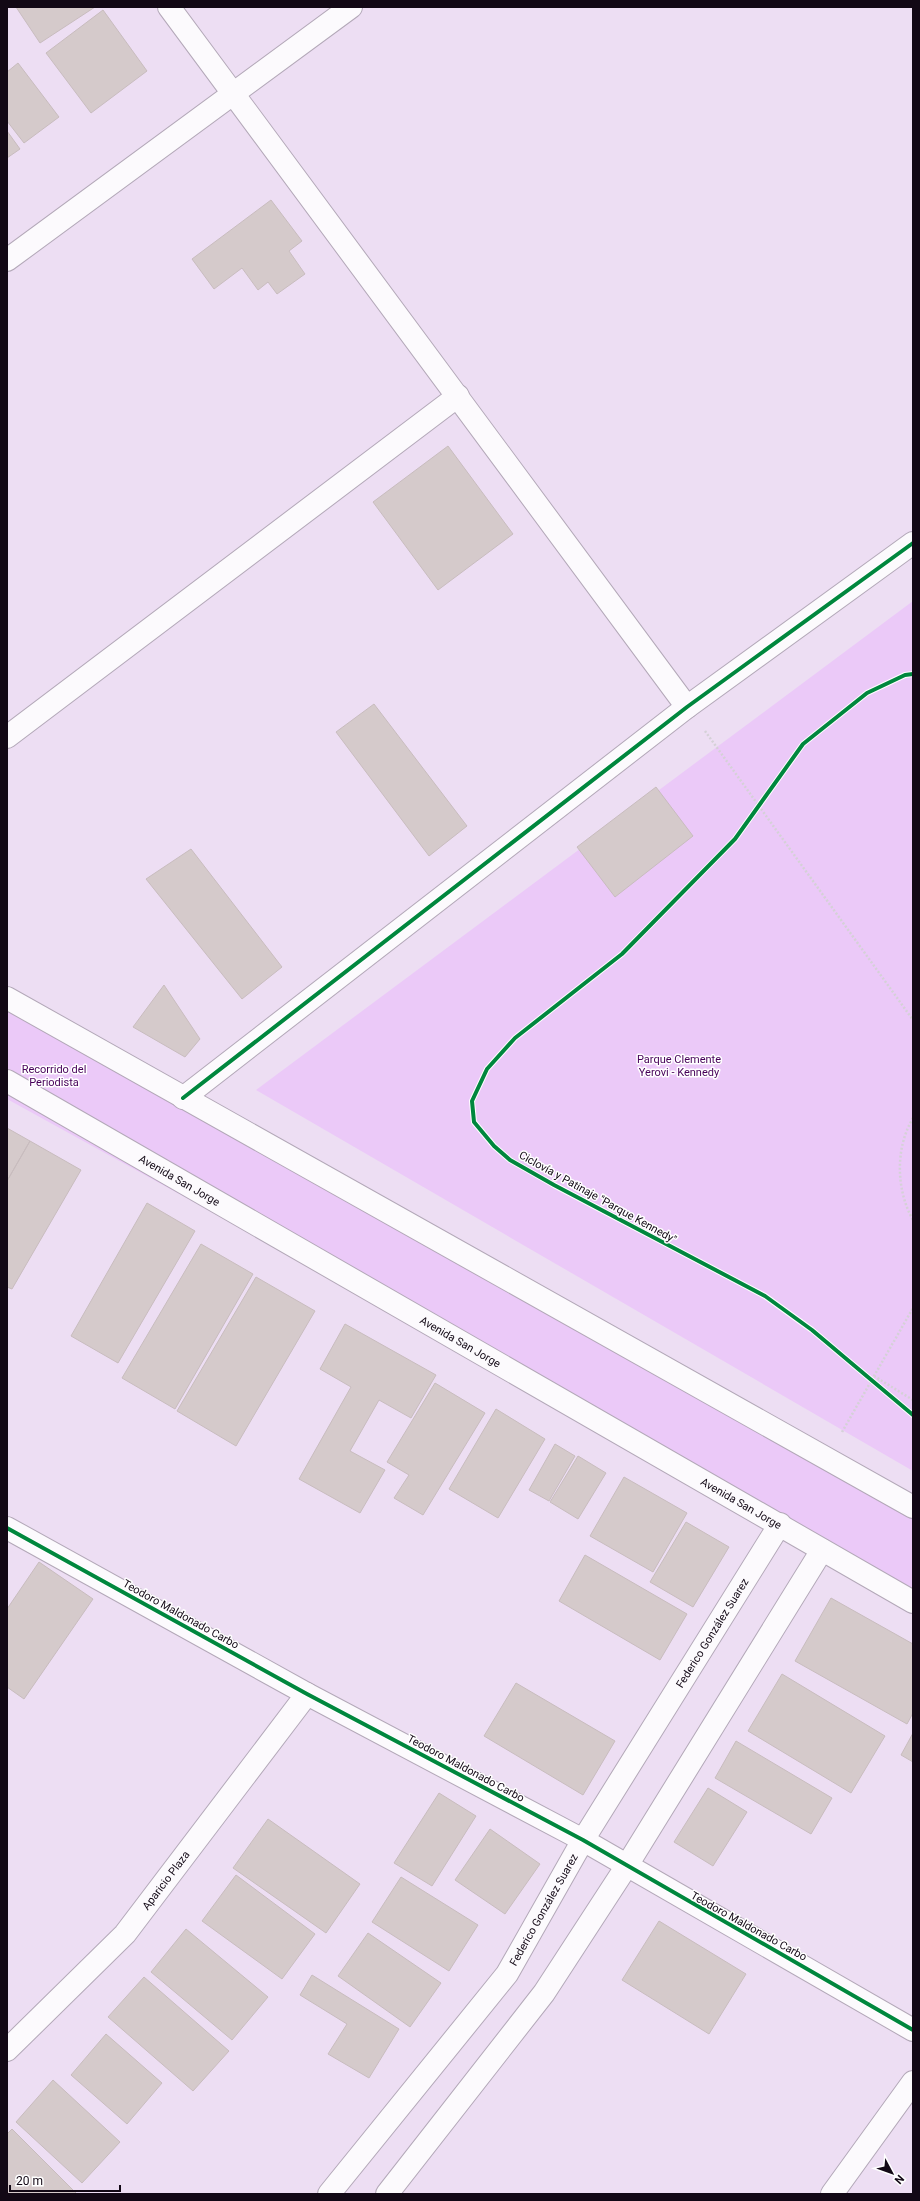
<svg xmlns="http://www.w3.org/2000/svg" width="920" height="2201" font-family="Roboto,sans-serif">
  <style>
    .green { fill: #ebc9f8 }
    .building { fill: #d5cacb; stroke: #c8bcbe }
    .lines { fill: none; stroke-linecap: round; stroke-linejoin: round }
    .minor-casing { stroke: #b3a8b8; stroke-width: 24 }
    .major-casing { stroke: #b3a8b8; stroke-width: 24 }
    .path { stroke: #d5d1d7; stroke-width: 2.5; stroke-dasharray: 2 2; stroke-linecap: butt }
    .minor { stroke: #fcfafd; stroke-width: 22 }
    .major { stroke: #fcfafd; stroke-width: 22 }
    .cycleway-casing { stroke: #fff; stroke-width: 6 }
    .cycleway { stroke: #00873e; stroke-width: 4 }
    .labels { text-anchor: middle; stroke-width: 3; stroke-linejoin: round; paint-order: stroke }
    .park-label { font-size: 11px; fill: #460059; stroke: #fff }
    .street-label { font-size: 11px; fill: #120815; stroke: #fff }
  </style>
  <rect width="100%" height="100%" fill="#eddef3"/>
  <!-- green -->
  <path class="green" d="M913,601V1471L256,1090Z
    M7,998L913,1507V1602L720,1492L7,1099Z"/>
  <!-- building -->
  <path class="building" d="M16,7H95L40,43Z
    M103,10L147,71L91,113L46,53Z
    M18,63L59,117L24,143L7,121V72Z
    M7,131L20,149L7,158Z
    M271,200L302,241L289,251L305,274L277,294L268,282L258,290L242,268L214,289L192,259Z
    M448,446L513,534L438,590L373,502Z
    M374,704L467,826L429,856L336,732Z
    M656,787L693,836L615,897L577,847Z
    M191,849L282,967L242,999L146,879Z
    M164,985L200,1039L185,1057L133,1027Z
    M7,1128L30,1141L7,1181Z
    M30,1141L81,1170L12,1289L7,1287V1181Z
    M147,1203L195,1231L118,1363L71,1336Z
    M201,1244L253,1274L175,1409L122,1378Z
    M256,1277L315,1311L236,1446L177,1411Z
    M345,1324L436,1375L411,1418L379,1400L350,1451L385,1470L360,1513L299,1479L351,1387L320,1369Z
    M435,1383L485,1413L423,1515L394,1498L409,1475L387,1462Z
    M496,1409L545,1439L498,1518L449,1489Z
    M555,1444L575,1456L549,1501L529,1490Z
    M578,1456L606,1473L578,1519L550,1502Z
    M624,1477L687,1513L653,1572L590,1536Z
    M686,1522L729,1547L693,1607L650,1582Z
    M585,1555L687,1614L660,1660L559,1601Z
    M39,1562L93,1599L24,1699L7,1687V1609Z
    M831,1598L913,1644V1713L907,1724L795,1661Z
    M782,1674L885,1736L851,1793L748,1731Z
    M516,1683L615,1741L583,1795L484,1736Z
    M913,1733V1762L901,1755Z
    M736,1741L832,1798L811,1834L715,1778Z
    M708,1788L747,1812L713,1866L674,1842Z
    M439,1793L476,1816L432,1886L394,1863Z
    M268,1819L360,1884L326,1933L233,1868Z
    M490,1829L540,1864L505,1914L455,1880Z
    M236,1875L315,1934L282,1979L202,1921Z
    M401,1877L478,1925L449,1971L372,1922Z
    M659,1921L746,1974L709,2034L622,1980Z
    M186,1929L268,1997L232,2040L151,1972Z
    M368,1933L441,1983L410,2027L338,1976Z
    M312,1975L399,2029L369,2078L328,2054L347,2024L300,1995Z
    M144,1977L229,2051L193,2091L108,2017Z
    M106,2034L162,2083L127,2124L71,2075Z
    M53,2080L120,2142L82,2183L16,2122Z
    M12,2129L77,2194H10L7,2191V2134Z"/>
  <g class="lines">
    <defs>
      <g id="minor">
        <path d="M169,7L687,707"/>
        <path d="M7,260L351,7"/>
        <path d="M7,737L458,396"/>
        <path d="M183,1098L687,707L913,543"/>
        <path d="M7,1528L307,1694L583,1840L913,2030"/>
        <path id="s1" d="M7,2050L125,1934L307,1694"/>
        <path id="s2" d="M329,2194L507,1974L583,1840L780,1524"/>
        <path d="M387,2194L544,1993L626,1867L822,1550"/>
        <path d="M832,2194L913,2082"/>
      </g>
      <g id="major">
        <path d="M7,998L913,1507"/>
        <path id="s3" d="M7,1081L913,1602"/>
      </g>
    </defs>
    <!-- minor casing -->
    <use href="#minor" class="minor-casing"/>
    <!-- major casing -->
    <use href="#major" class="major-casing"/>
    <!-- path -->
    <path class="path" d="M705,731L913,1020
      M913,1118C895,1148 896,1190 913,1220
      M874,1376L913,1400
      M842,1432L913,1308"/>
    <!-- minor -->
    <use href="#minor" class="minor"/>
    <!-- major -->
    <use href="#major" class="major"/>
    <defs>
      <path id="cycleway" d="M913,674L905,675L867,693L803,744L735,839L622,954L515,1038L487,1069L472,1101L474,1122L494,1146L510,1160L554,1185L765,1296L812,1330L913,1415
        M183,1098L687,707L913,543
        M7,1528L307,1694L583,1840L913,2030"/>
    </defs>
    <!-- cycleway casing -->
    <use href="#cycleway" class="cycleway-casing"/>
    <!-- cycleway -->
    <use href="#cycleway" class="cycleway"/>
  </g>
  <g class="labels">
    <!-- park labels -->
    <g class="park-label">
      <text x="679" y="1063">Parque Clemente<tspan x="679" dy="13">Yerovi - Kennedy</tspan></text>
      <text x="54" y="1073">Recorrido del<tspan x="54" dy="13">Periodista</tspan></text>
    </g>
    <!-- street labels -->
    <g class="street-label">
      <text dy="4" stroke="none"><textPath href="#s3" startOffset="199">Avenida San Jorge</textPath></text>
      <text transform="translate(598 1197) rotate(29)" y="4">Ciclovía y Patinaje "Parque Kennedy"</text>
      <text dy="4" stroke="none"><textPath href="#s3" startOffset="523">Avenida San Jorge</textPath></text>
      <text dy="4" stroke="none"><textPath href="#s3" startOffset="847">Avenida San Jorge</textPath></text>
      <text transform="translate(181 1614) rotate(29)" y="4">Teodoro Maldonado Carbo</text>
      <text dy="4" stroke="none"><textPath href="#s2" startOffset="681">Federico González Suarez</textPath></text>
      <text transform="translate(466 1768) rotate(28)" y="4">Teodoro Maldonado Carbo</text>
      <text dy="4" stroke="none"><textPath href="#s1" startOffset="233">Aparicio Plaza</textPath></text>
      <text dy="4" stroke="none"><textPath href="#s2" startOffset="357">Federico González Suarez</textPath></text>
      <text transform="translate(749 1926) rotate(29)" y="4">Teodoro Maldonado Carbo</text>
    </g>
  </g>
  <!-- border -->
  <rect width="920" height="2201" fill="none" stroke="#120815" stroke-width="16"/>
  <!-- north arrow -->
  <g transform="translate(892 2173) rotate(131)" stroke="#ffffff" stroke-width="3" paint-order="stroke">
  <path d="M0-3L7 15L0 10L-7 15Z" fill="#120815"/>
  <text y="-6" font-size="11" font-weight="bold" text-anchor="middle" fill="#120815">N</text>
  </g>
  <!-- scale -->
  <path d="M10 2185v6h110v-6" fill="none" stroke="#120815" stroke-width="2"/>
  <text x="16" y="2185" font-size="12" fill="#120815" stroke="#ffffff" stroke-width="3" paint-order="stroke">20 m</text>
</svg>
